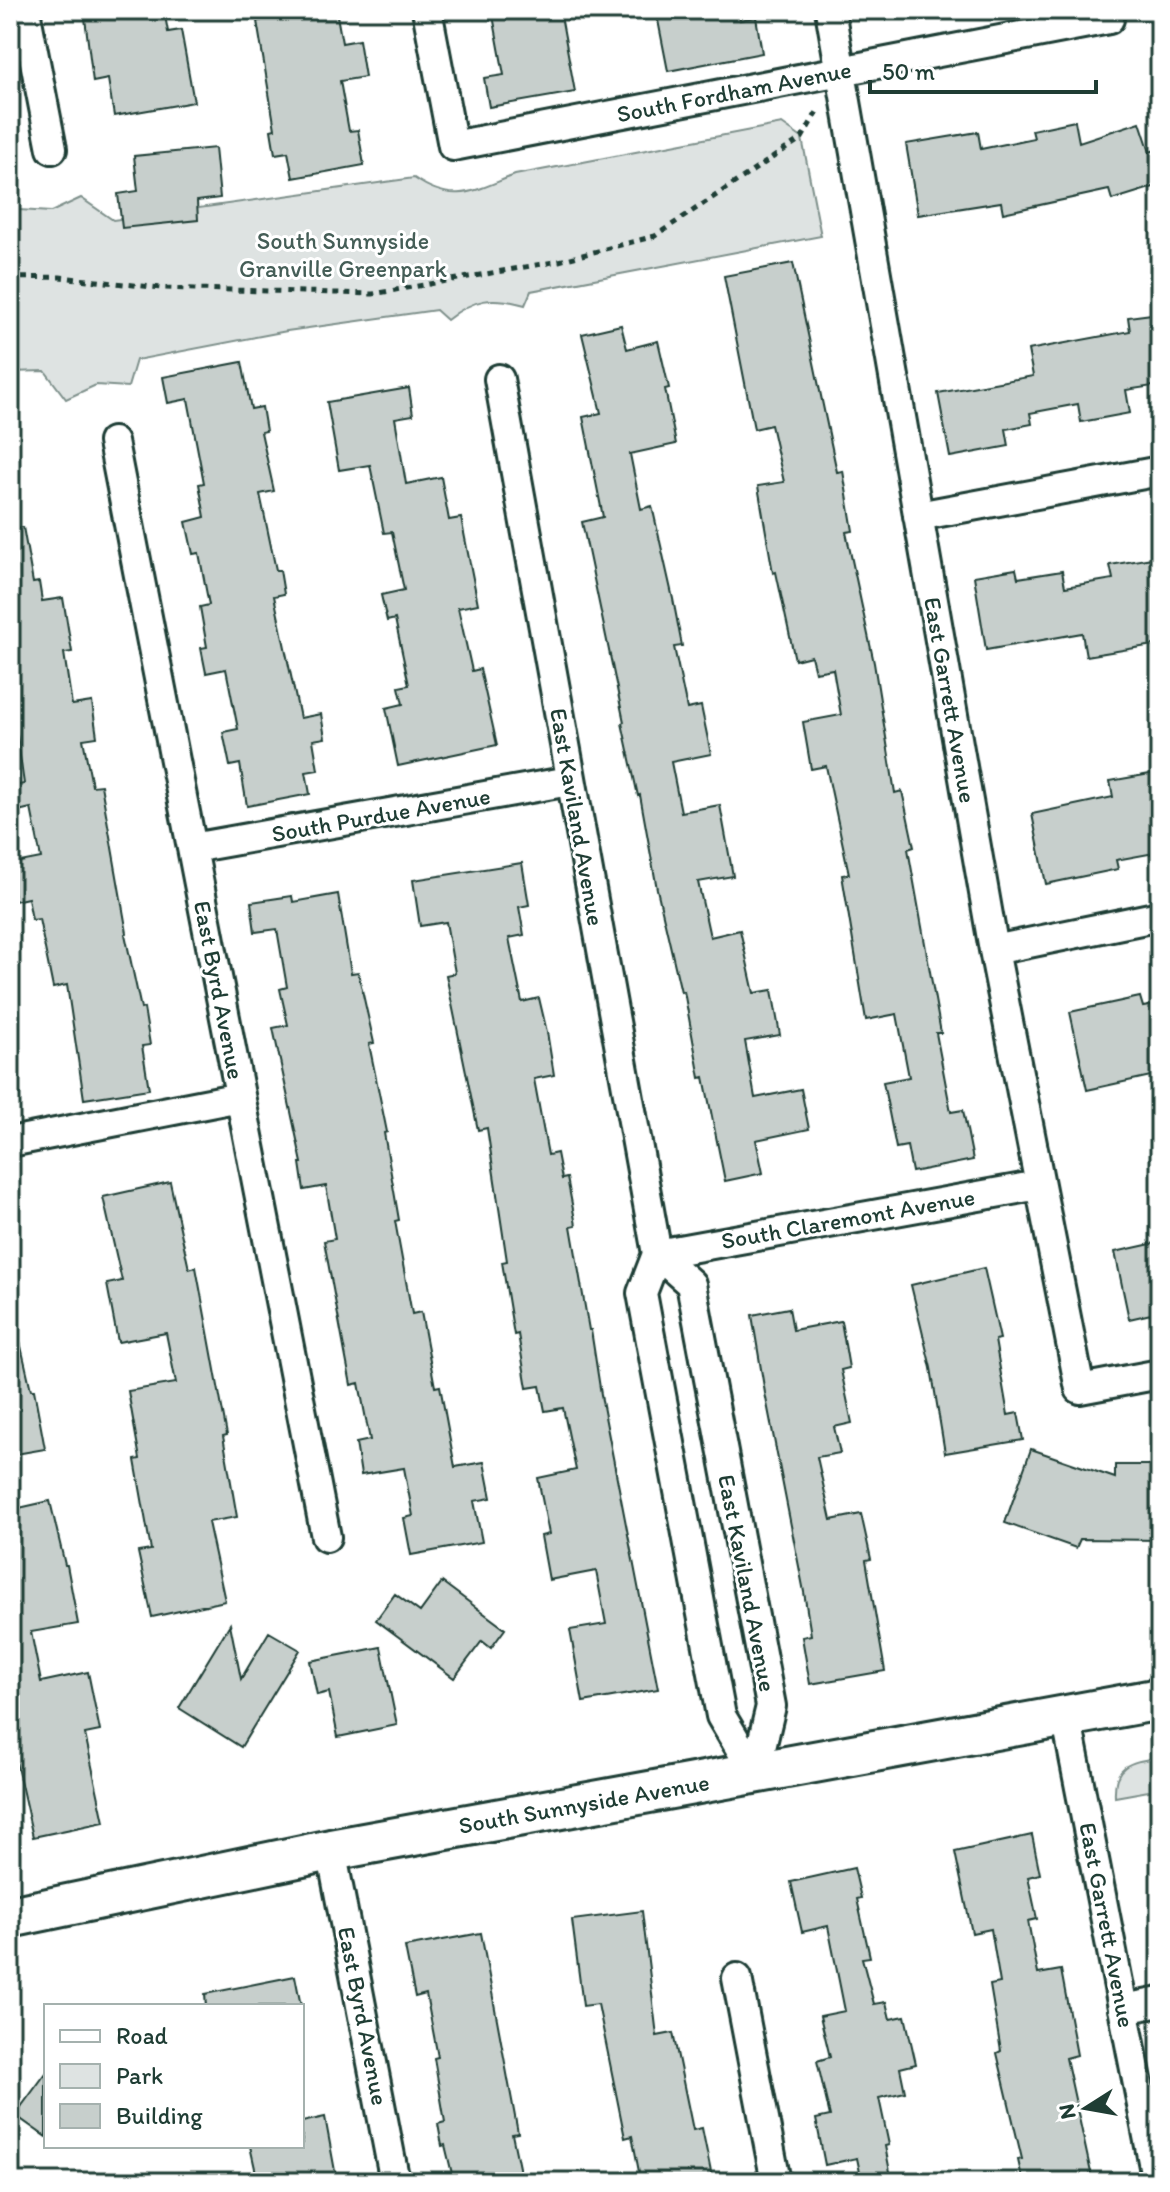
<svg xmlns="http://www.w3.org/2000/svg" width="1170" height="2192" font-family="Itim,sans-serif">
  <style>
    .green { fill: #dee3e2; stroke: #7e908b; stroke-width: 2 }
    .building { fill: #c7cfcc; stroke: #1f3d34; stroke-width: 2 }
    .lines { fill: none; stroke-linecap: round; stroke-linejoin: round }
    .street-casing { stroke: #1f3d34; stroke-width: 34 }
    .secondary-casing { stroke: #1f3d34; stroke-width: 46 }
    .path { stroke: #1f3d34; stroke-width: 5; stroke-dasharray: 6 6; stroke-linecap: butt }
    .street { stroke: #fff; stroke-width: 28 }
    .secondary { stroke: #fff; stroke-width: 40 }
    .labels { text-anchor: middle; stroke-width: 6; stroke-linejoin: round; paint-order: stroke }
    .street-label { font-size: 24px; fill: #1f3d34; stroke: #fff }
    .park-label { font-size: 24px; fill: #455e57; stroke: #fff }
  </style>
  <rect width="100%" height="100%" fill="#fff"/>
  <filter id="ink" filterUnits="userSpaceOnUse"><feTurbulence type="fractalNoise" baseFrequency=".0125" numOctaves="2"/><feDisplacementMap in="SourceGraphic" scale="16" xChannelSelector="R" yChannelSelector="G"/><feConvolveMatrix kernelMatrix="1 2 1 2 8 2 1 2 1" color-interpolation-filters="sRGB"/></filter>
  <g filter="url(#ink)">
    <!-- green -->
    <path class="green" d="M782,124L802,138L821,236L531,291L525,305C492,296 474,298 447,320L436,310L287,331L136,360L128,387L96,385L66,399L45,371L10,372V220L19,210L51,212L81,198L113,220L414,178C455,206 475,190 515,175Z
      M1160,1757V1789L1115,1797C1113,1763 1132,1762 1160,1757Z"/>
    <!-- building -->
    <path class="building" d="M84,10H164L168,32L181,30L194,102L114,116L108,79L93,82Z
      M318,10H336L342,43L359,40L365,77L340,81L349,131L358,130L364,165L293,178L288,152L275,154L271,130L275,129L257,21Z
      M492,10H560L575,92L489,107L484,78L504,75Z
      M656,10H738L740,20L756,17L762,53L668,71Z
      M1075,121L1079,142L1140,122L1150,152L1160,148V185L1112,200L1109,190L1003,213L1001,202L918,215L906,144L978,132L981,149L1034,138L1032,130Z
      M215,148L220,198L197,201L198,220L122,228L118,194L138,191L134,156Z
      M793,263L837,472L843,471L853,531L846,532L874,663L895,793L902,791L914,847L908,849L941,1033H936L951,1112L963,1110L973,1160L912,1172L907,1146L896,1148L883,1082L909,1077L897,1014L866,1020L842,875L849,874L826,766L811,769L803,722L841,715L833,669L815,672L811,656L795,660L776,572L773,573L758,486L784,482L771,425L754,429L724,276Z
      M1160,313V385L1126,390L1130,413L1081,422L1078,404L1030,413L1032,424L1006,429L1009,446L950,457L938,393L1033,376L1028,350L1130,331L1128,317Z
      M621,325L627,349L658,341L669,388L665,389L676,444L630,454L641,509L652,506L673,599L682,646L674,647L687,709L701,706L711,754L671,762L681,812L720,805L733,876L698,882L710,937L740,930L754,993L772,990L780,1035L745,1041L755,1098L801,1089L809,1129L756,1140L763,1173L725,1181L704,1077L700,1078L684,991L681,992L657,889L640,795L638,796L622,723L624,722L582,522L603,517L583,417L601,413L582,334Z
      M242,362L251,409L262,407L266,431L261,432L274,491L260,494L276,570H280L284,594L274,596L300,718L321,714L325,738L313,740L318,770L306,772L310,794L247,806L240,764L230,766L223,732L238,729L226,669L206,673L201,648L207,647L200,607L209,605L199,553L193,554L186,522L205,517L199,484L204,483L188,399L168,403L163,377Z
      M409,388L413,415L395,418L406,484L441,477L449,520L461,518L478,604L458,608L472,671L480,669L497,745L398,766L386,708L403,704L399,687L409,685L395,619L387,621L381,595L404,590L392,532L384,533L370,465L339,470L327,402Z
      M23,527L33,583L39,582L42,601L63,598L72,652L64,653L72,705L92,702L97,737L83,739L92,786L101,785L127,933L125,934L141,1009L144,1008L150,1045L142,1046L149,1089L84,1099L67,985L53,988L39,919L32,920L28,898L14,901L10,864L41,858L31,808L18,811L13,786L24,784L14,714L10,715V528Z
      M1158,557L1160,644L1086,656L1082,633L986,650L974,576L1016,569L1018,578L1062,571L1065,587L1113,579L1110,565Z
      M1156,773L1160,796V852L1116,860L1118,869L1046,884L1032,814L1113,797L1110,781Z
      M522,863L529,905L519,907L524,935L509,938L522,1002L539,998L547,1032L554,1075L534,1079L548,1155L557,1153L562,1179L567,1178L576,1225L571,1226L589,1330H591L602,1401L658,1689L583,1702L570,1630L606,1624L596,1571L549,1580L541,1536L549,1534L538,1478L576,1470L563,1408L545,1411L540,1386L527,1388L518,1334L514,1335L502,1262L507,1261L487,1128L478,1130L446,975L455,973L446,922L420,926L413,880Z
      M338,894L351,973L358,972L374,1043L369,1044L387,1132L384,1133L399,1220L395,1221L412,1314L421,1312L435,1387L440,1386L455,1467L484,1462L491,1498L474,1501L482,1542L411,1555L404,1518L413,1516L404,1468L361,1475L356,1443L370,1440L359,1383L351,1385L324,1241L335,1239L326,1186L304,1190L300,1163H302L273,1028L288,1025L280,989L287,987L277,929L255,932L251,902L292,896L293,902Z
      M1140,997L1143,1007L1160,1004V1074L1087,1090L1070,1012Z
      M170,1182L189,1269L196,1267L227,1435L223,1436L237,1517L208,1522L225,1601L152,1617L138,1552L151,1550L135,1460L140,1459L128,1391L176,1383L166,1333L118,1342L107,1284L122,1281L103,1197Z
      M1160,1242V1312L1129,1319L1115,1252Z
      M984,1268L1000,1339L995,1340L1008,1415L1018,1413L1023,1440L945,1453L931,1368L911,1285Z
      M789,1308L793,1330L841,1321L849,1368L841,1370L852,1423L834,1427L840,1453L817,1457L831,1520L861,1514L871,1559L866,1560L885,1671L810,1684L802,1637L811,1635L804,1592L765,1393L752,1315Z
      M20,1342L31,1390H34L45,1449L10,1455V1343Z
      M1031,1449L1115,1478V1465H1160V1540L1080,1539L1076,1548L1005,1523Z
      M50,1501L65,1565H67L78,1624L31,1632L41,1682L88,1672L100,1731L85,1734L104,1822L33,1837L13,1749H10V1510Z
      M442,1582L505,1629L491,1648L482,1641L454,1678L376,1620L395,1594L420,1612Z
      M230,1624L241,1679L269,1632L300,1650L241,1747L179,1708Z
      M381,1647L397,1725L338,1737L329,1692L317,1695L310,1661Z
      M1032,1835L1040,1874L1028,1877L1037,1919L1028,1921L1038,1974L1061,1970L1077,2055L1066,2058L1093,2182H1023L1018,2160L1022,2159L997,2053L1001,2051L990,1985L1000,1983L991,1929L972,1933L955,1852Z
      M854,1868L861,1898L857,1899L870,1957L862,1958L874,2004L886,2002L890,2019L905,2016L916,2064L900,2068L905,2092L879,2098L889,2145L885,2146L892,2182H862L857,2158L825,2165L816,2119L830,2116L817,2061L830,2057L820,2016L845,2011L828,1926L802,1932L791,1882Z
      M642,1911L657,2036L673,2033L693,2130L702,2128L713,2182H641L632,2136L625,2138L598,2004L583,2006L572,1920Z
      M481,1933L518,2133L512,2134L522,2182H454L445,2145L442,2146L438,2124L445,2122L434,2058L438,2057L426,1994L415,1997L405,1947Z
      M295,1976L301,2006H206L205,1994Z
      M46,2073V2137L15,2115Z
      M325,2117L337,2182H258L250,2146H302V2122Z"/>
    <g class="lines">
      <defs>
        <path id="street" d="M25,10L52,149
          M427,10L453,146L1109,19
          M830,10L994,950L1080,1389L1160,1374
          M499,379L657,1254L642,1293L721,1716L755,1773
          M113,442L326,1537
          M918,516L1160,471
          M192,848L570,781
          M994,950L1160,916
          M10,1142L240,1097
          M657,1254L691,1284L771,1706L755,1773
          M657,1254L1039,1185
          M1066,1716L1157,2182
          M331,1850L395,2182
          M737,1978L776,2182
          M1123,2009L1160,2002"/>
        <path id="secondary" d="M10,1917L331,1850L1160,1699"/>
      </defs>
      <!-- street casing -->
      <use href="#street" class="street-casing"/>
      <!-- secondary casing -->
      <use href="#secondary" class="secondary-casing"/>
      <!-- path -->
      <path class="path" d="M10,278L60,277L161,288L373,294L559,261L655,236L802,138L817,112"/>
      <!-- street -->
      <use href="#street" class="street"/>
      <!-- secondary -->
      <use href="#secondary" class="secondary"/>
    </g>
  </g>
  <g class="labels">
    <!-- street labels -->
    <g class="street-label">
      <text transform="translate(734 92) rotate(-11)" y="8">South Fordham Avenue</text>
      <text transform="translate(950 700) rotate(80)" y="8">East Garrett Avenue</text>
      <text transform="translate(381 815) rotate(-10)" y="8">South Purdue Avenue</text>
      <text transform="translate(577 817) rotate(80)" y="8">East Kaviland Avenue</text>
      <text transform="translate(219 990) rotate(79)" y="8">East Byrd Avenue</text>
      <text transform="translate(848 1219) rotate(-10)" y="8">South Claremont Avenue</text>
      <text transform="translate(747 1583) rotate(79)" y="8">East Kaviland Avenue</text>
      <text transform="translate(584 1804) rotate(-10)" y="8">South Sunnyside Avenue</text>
      <text transform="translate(1107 1925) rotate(79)" y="8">East Garrett Avenue</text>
      <text transform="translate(363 2016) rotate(79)" y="8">East Byrd Avenue</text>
    </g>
    <!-- park labels -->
    <g class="park-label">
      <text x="343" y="249">South Sunnyside<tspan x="343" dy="28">Granville Greenpark</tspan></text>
    </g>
  </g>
  <!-- margin -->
  <rect width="1170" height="2192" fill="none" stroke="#fff" stroke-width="40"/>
  <rect x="20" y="20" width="1130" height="2152" fill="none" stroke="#1f3d34" stroke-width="3" filter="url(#ink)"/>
  <!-- legend -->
  <rect x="44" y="2004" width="260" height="144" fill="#ffffff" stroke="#a5b1ae" stroke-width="2"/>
  <rect x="60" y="2030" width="40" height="12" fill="#ffffff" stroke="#a5b1ae" stroke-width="2"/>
  <text x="116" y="2044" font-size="24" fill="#1f3d34">Road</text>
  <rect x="60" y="2064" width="40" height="24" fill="#dee3e2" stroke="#a5b1ae" stroke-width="2"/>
  <text x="116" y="2084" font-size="24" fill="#1f3d34">Park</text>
  <rect x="60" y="2104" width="40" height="24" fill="#c7cfcc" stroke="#a5b1ae" stroke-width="2"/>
  <text x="116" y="2124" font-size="24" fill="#1f3d34">Building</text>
  <!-- north arrow -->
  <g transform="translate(1086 2108) rotate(259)" stroke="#ffffff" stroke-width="6" paint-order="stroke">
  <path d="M0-6L14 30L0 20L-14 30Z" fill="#1f3d34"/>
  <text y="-12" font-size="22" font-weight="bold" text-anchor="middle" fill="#1f3d34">N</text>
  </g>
  <!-- scale -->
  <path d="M870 80v12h226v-12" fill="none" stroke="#1f3d34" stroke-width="4"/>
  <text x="882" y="80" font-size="24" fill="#1f3d34" stroke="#ffffff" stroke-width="6" paint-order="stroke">50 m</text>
</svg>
